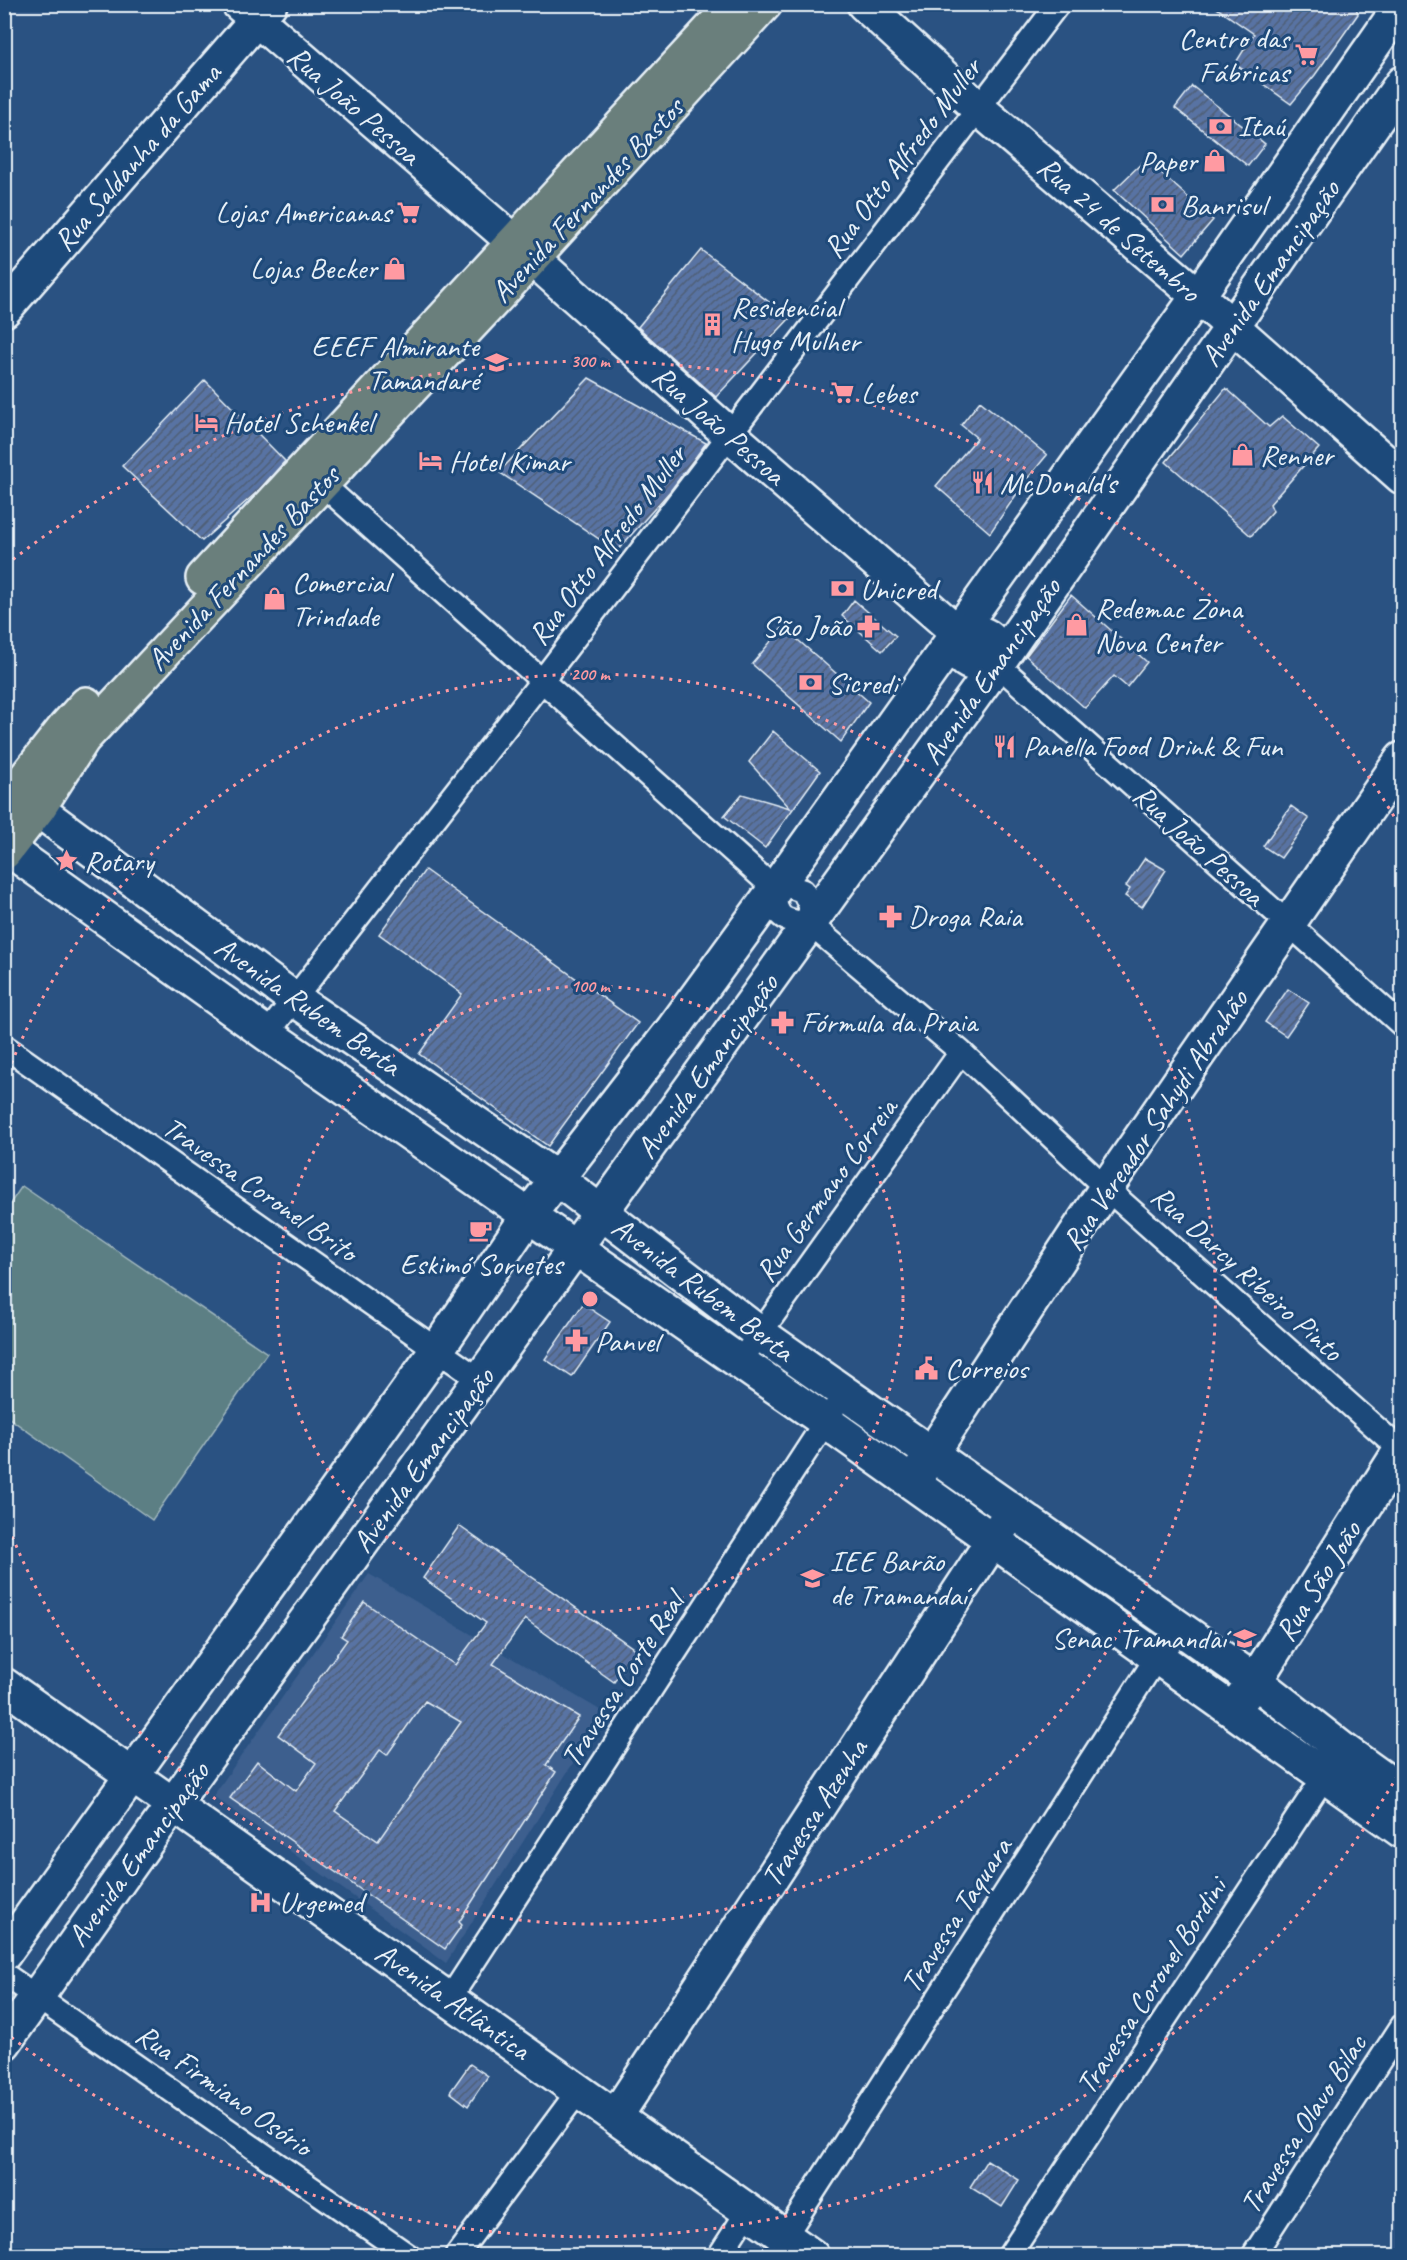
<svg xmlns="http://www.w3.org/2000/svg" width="1407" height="2260" font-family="Caveat,sans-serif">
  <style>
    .built { fill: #3c5f8e }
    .garden { fill: #5b7f84; stroke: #a2b8be; stroke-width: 1.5 }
    .building { fill: url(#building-hatch); stroke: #e8f1f8; stroke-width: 1.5; fill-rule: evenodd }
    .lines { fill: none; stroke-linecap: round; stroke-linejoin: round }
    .street-casing { stroke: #e8f1f8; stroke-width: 27 }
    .secondary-casing { stroke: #e8f1f8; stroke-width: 38 }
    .primary-casing { stroke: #e8f1f8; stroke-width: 38 }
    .street { stroke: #1f4a7a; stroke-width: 22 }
    .secondary { stroke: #1f4a7a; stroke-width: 33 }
    .primary { stroke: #6b7f7c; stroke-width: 33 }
    .ring { fill: none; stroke: #ff9aa2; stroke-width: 3; stroke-dasharray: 3 6 }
    .labels { text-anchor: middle; stroke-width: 6; stroke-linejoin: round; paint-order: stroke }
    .poi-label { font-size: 30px; fill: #e8f1f8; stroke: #1f4a7a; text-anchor: start }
    .street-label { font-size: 30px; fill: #e8f1f8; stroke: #1f4a7a }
    .centre { fill: #ff9aa2; stroke: #1f4a7a; stroke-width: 3 }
    .ring-label { font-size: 18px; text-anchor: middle; font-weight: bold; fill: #ff9aa2; stroke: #1f4a7a; stroke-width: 6; stroke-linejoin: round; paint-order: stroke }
  </style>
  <defs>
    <pattern id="building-hatch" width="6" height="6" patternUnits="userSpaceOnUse" patternTransform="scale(1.5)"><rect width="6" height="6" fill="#5873a3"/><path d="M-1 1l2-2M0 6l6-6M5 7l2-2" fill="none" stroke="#4f5e76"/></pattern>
  </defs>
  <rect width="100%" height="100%" fill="#2a5282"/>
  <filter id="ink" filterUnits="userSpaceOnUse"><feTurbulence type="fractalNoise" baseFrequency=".0167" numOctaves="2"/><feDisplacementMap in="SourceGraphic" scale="12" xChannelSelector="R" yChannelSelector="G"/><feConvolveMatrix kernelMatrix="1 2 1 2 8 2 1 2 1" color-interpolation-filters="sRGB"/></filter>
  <g filter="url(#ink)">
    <!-- built -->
    <path class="built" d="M369,1574L605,1713L446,1963L213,1796Z"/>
    <!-- garden -->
    <path class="garden" d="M22,1186L267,1353L152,1520L5,1415V1211Z"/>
    <!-- building -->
    <path class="building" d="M1211,4H1355L1358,14L1315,75L1291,104L1235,64L1254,34Z
      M1192,86L1265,144L1248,166L1175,108Z
      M1146,159L1213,220L1184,254L1114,190Z
      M701,250L790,318L716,397L638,327Z
      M589,378L706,443L671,490L617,551L499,472Z
      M205,380L285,461L257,492L202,541L122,466Z
      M1226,388L1269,427L1282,416L1319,448L1270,504L1273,511L1251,536L1166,462Z
      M980,401L1047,455L1027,479L990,533L936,486L977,438L961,425Z
      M1071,595L1147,662L1127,687L1114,676L1085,708L1026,656Z
      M854,600L896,636L882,651L842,616Z
      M783,627L869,702L841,742L752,664Z
      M773,731L820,771L765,848L724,816L742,794L790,808L749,762Z
      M1291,806L1309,819L1281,858L1263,846Z
      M1145,858L1166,870L1142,907L1125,896L1130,889L1126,886Z
      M425,870L638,1023L548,1146L419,1054L462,994L379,934Z
      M1288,989L1309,1003L1286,1036L1265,1022Z
      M583,1304L610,1322L572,1377L545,1359Z
      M459,1526L636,1650L614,1682L525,1619L493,1664L579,1717L546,1765L556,1772L459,1922L462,1925L445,1949L230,1798L257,1761L296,1791L316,1763L278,1735L347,1640L341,1636L364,1602L455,1665L486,1623L423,1578ZM425,1701L461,1722L378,1841L335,1811L380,1750L387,1755Z
      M470,2064L488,2076L468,2106L450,2092Z
      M987,2160L1019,2180L1002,2207L970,2187Z"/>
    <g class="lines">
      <defs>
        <path id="street" d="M312,475L775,889C775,919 782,920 810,924L961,1052L1106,1188L1402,1451
          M997,664L1402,1025
          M775,889L788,886L803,891L810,905V924
          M267,1034L541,682L1058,4
          M4,1046L480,1380
          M739,1363L961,1052
          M4,1974L409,2256
          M450,1998L833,1410
          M785,2236L1157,1657L1181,1629
          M456,2256L579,2090
          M719,2256L748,2211
          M1009,2256L1332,1765
          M1253,2256L1402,2026"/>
        <path id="secondary" d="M239,4L522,249L729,434L957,632C984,631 997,634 997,664C968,668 957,662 957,632
          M864,4L978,108L1198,296L1402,477
          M4,310L270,4
          M14,792L294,999L556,1178L759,1333L1255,1681L1342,1749L1402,1792
          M4,846L267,1034L825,1421L1402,1831
          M919,1473L1106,1188L1402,759
          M4,1685L812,2256
          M1241,1699L1255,1681L1402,1448
          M4,1954L437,1350L528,1216L673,1029L775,889L1198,296L1402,4
          M4,2043L185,1788L997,664L1402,83
          M616,2116L1004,1523"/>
        <path id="primary" d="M203,578L734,4
          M4,805L66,726L86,704
          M4,853L38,809L83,739L509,284L765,4"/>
      </defs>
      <!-- street casing -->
      <use href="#street" class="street-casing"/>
      <!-- secondary casing -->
      <use href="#secondary" class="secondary-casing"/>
      <!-- primary casing -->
      <use href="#primary" class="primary-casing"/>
      <!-- street -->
      <use href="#street" class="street"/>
      <!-- secondary -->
      <use href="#secondary" class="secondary"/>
      <!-- primary -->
      <use href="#primary" class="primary"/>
    </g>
  </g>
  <!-- distance rings -->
  <g class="ring">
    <circle cx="590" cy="1299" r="313"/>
    <path d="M5 1080A625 625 0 1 1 5 1518"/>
    <path d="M1402 1768A938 938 0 0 1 6 2033M6 565A938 938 0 0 1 1402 830"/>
  </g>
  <!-- icons -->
  <defs>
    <symbol id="supermarket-bare" viewBox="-9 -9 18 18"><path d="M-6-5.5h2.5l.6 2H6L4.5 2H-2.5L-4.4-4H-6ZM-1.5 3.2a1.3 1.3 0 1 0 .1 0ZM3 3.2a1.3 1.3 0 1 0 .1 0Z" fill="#ff9aa2" stroke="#1f4a7a" stroke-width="2.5" paint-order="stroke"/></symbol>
    <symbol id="bank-bare" viewBox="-9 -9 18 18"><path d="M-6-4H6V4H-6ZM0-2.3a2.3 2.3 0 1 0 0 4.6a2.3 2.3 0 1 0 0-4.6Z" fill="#ff9aa2" stroke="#1f4a7a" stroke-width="2.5" paint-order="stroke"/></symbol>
    <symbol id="shop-bare" viewBox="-9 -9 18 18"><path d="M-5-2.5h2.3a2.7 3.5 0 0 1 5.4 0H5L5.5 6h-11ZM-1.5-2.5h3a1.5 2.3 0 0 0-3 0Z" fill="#ff9aa2" stroke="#1f4a7a" stroke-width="2.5" paint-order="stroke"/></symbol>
    <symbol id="building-bare" viewBox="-9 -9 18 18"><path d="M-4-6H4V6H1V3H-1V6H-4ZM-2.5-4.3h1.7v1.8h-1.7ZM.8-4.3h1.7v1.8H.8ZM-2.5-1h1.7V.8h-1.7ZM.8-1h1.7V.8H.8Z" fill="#ff9aa2" stroke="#1f4a7a" stroke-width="2.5" paint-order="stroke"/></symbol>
    <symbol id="school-bare" viewBox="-9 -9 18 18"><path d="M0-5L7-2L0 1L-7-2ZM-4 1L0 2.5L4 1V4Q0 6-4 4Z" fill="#ff9aa2" stroke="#1f4a7a" stroke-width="2.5" paint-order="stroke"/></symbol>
    <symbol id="hotel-bare" viewBox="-9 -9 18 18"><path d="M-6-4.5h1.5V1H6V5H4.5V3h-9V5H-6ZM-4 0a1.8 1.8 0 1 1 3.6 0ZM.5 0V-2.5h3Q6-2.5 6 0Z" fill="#ff9aa2" stroke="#1f4a7a" stroke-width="2.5" paint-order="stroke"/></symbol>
    <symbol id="restaurant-bare" viewBox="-9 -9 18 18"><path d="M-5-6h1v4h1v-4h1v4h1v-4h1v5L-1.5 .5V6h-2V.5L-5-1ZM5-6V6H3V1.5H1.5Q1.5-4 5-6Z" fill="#ff9aa2" stroke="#1f4a7a" stroke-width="2.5" paint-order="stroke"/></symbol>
    <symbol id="pharmacy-bare" viewBox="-9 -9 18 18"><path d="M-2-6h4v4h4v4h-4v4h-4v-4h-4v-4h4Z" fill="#ff9aa2" stroke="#1f4a7a" stroke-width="2.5" paint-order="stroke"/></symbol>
    <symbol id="sight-bare" viewBox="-9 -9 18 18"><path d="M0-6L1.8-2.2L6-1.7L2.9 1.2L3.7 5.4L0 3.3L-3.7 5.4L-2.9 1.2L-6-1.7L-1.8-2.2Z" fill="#ff9aa2" stroke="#1f4a7a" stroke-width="2.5" paint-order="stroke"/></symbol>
    <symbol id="cafe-bare" viewBox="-9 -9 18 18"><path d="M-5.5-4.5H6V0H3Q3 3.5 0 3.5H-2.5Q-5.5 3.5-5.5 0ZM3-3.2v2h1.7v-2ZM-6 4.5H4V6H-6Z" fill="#ff9aa2" stroke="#1f4a7a" stroke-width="2.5" paint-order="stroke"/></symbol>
    <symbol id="civic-bare" viewBox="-9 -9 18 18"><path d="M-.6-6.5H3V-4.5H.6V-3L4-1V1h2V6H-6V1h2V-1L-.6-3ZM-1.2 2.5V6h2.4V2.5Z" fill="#ff9aa2" stroke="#1f4a7a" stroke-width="2.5" paint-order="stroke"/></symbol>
    <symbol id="university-bare" viewBox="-9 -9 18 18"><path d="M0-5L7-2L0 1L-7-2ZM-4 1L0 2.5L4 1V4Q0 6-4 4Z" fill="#ff9aa2" stroke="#1f4a7a" stroke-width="2.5" paint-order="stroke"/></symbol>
    <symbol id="hospital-bare" viewBox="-9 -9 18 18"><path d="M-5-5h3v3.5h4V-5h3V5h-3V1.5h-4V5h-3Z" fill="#ff9aa2" stroke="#1f4a7a" stroke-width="2.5" paint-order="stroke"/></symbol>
  </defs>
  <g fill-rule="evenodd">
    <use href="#supermarket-bare" x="1290" y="38" width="33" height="33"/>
    <use href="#bank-bare" x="1204" y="110" width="33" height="33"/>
    <use href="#shop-bare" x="1198" y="144" width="33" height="33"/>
    <use href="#bank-bare" x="1146" y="188" width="33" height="33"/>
    <use href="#supermarket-bare" x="392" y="196" width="33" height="33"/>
    <use href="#shop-bare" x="378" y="252" width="33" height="33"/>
    <use href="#building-bare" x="696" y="308" width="33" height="33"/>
    <use href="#school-bare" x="480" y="346" width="33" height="33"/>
    <use href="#supermarket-bare" x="826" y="376" width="33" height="33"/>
    <use href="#hotel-bare" x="190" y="406" width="33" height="33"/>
    <use href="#shop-bare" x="1226" y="438" width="33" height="33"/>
    <use href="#hotel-bare" x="414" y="444" width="33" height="33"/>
    <use href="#restaurant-bare" x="966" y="466" width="33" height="33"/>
    <use href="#bank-bare" x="826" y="572" width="33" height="33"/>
    <use href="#shop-bare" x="258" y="582" width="33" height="33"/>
    <use href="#shop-bare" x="1060" y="608" width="33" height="33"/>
    <use href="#pharmacy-bare" x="852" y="610" width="33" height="33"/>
    <use href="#bank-bare" x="794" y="666" width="33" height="33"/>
    <use href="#restaurant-bare" x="988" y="730" width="33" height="33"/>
    <use href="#sight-bare" x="50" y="844" width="33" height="33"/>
    <use href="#pharmacy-bare" x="874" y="900" width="33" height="33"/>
    <use href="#pharmacy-bare" x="766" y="1006" width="33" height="33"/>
    <use href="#cafe-bare" x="464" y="1214" width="33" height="33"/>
    <use href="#pharmacy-bare" x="560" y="1324" width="33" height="33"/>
    <use href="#civic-bare" x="910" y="1352" width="33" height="33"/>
    <use href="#school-bare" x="796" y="1562" width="33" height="33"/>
    <use href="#university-bare" x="1228" y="1622" width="33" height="33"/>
    <use href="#hospital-bare" x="244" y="1886" width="33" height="33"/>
  </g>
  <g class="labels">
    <!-- poi labels -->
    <g class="poi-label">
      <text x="1289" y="48" text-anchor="end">Centro das<tspan x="1289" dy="34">Fábricas</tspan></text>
      <text x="1238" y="136">Itaú</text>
      <text x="1197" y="171" text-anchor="end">Paper</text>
      <text x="1181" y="215">Banrisul</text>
      <text x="391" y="222" text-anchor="end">Lojas Americanas</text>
      <text x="377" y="278" text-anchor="end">Lojas Becker</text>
      <text x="731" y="317">Residencial<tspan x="731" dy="34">Hugo Mulher</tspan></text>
      <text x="479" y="356" text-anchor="end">EEEF Almirante<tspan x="479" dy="34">Tamandaré</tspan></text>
      <text x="861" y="403">Lebes</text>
      <text x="224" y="432">Hotel Schenkel</text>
      <text x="1260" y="465">Renner</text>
      <text x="449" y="471">Hotel Kimar</text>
      <text x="1000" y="493">McDonald's</text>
      <text x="292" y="592">Comercial<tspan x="292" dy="34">Trindade</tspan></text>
      <text x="860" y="599">Unicred</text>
      <text x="1095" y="618">Redemac Zona<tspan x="1095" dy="34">Nova Center</tspan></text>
      <text x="851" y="636" text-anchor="end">São João</text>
      <text x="828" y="693">Sicredi</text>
      <text x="1023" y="756">Panella Food Drink &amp; Fun</text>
      <text x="84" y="871">Rotary</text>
      <text x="908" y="926">Droga Raia</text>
      <text x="801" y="1032">Fórmula da Praia</text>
      <text x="481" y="1274" text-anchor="middle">Eskimó Sorvetes</text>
      <text x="595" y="1351">Panvel</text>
      <text x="945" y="1378">Correios</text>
      <text x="830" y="1571">IEE Barão<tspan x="830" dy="34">de Tramandaí</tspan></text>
      <text x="1226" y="1648" text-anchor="end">Senac Tramandaí</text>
      <text x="279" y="1912">Urgemed</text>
    </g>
    <!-- street labels -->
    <g class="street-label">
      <text transform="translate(354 105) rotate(41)" y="10">Rua João Pessoa</text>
      <text transform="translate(137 157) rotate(-49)" y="10">Rua Saldanha da Gama</text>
      <text transform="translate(902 158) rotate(-53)" y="10">Rua Otto Alfredo Muller</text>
      <text transform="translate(587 200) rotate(-47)" y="10">Avenida Fernandes Bastos</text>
      <text transform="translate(1119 229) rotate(41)" y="10">Rua 24 de Setembro</text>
      <text transform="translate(1270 273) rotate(-55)" y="10">Avenida Emancipação</text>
      <text transform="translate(719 425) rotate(41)" y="10">Rua João Pessoa</text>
      <text transform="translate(607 545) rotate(-53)" y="10">Rua Otto Alfredo Muller</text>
      <text transform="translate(243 568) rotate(-47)" y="10">Avenida Fernandes Bastos</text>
      <text transform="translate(991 671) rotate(-55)" y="10">Avenida Emancipação</text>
      <text transform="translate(1199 845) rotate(42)" y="10">Rua João Pessoa</text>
      <text transform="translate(308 1006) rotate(35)" y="10">Avenida Rubem Berta</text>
      <text transform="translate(707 1066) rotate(-54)" y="10">Avenida Emancipação</text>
      <text transform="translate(1155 1120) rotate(-56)" y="10">Rua Vereador Sahydi Abrahão</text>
      <text transform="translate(260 1189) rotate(35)" y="10">Travessa Coronel Brito</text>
      <text transform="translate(826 1190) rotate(-54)" y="10">Rua Germano Correia</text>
      <text transform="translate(1247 1273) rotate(42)" y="10">Rua Darcy Ribeiro Pinto</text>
      <text transform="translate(703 1289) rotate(37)" y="10">Avenida Rubem Berta</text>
      <text transform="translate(423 1460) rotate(-54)" y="10">Avenida Emancipação</text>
      <text transform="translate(1318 1581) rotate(-58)" y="10">Rua São João</text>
      <text transform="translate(622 1680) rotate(-57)" y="10">Travessa Corte Real</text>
      <text transform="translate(814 1813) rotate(-57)" y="10">Travessa Azenha</text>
      <text transform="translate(138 1854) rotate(-54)" y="10">Avenida Emancipação</text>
      <text transform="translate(956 1915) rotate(-57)" y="10">Travessa Taquara</text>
      <text transform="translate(1151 1986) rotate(-57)" y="10">Travessa Coronel Bordini</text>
      <text transform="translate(453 2001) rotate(35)" y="10">Avenida Atlântica</text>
      <text transform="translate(224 2090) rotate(35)" y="10">Rua Firmiano Osório</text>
      <text transform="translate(1303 2124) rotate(-57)" y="10">Travessa Olavo Bilac</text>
    </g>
  </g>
  <circle cx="590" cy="1299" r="9" class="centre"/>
  <g class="ring-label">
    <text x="590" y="367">300 m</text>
    <text x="590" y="680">200 m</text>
    <text x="590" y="992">100 m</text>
  </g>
  <!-- margin -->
  <rect width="1407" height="2260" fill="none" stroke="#1f4a7a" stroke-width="24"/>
  <rect x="12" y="12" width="1383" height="2236" fill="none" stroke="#e8f1f8" stroke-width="2" filter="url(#ink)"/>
</svg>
